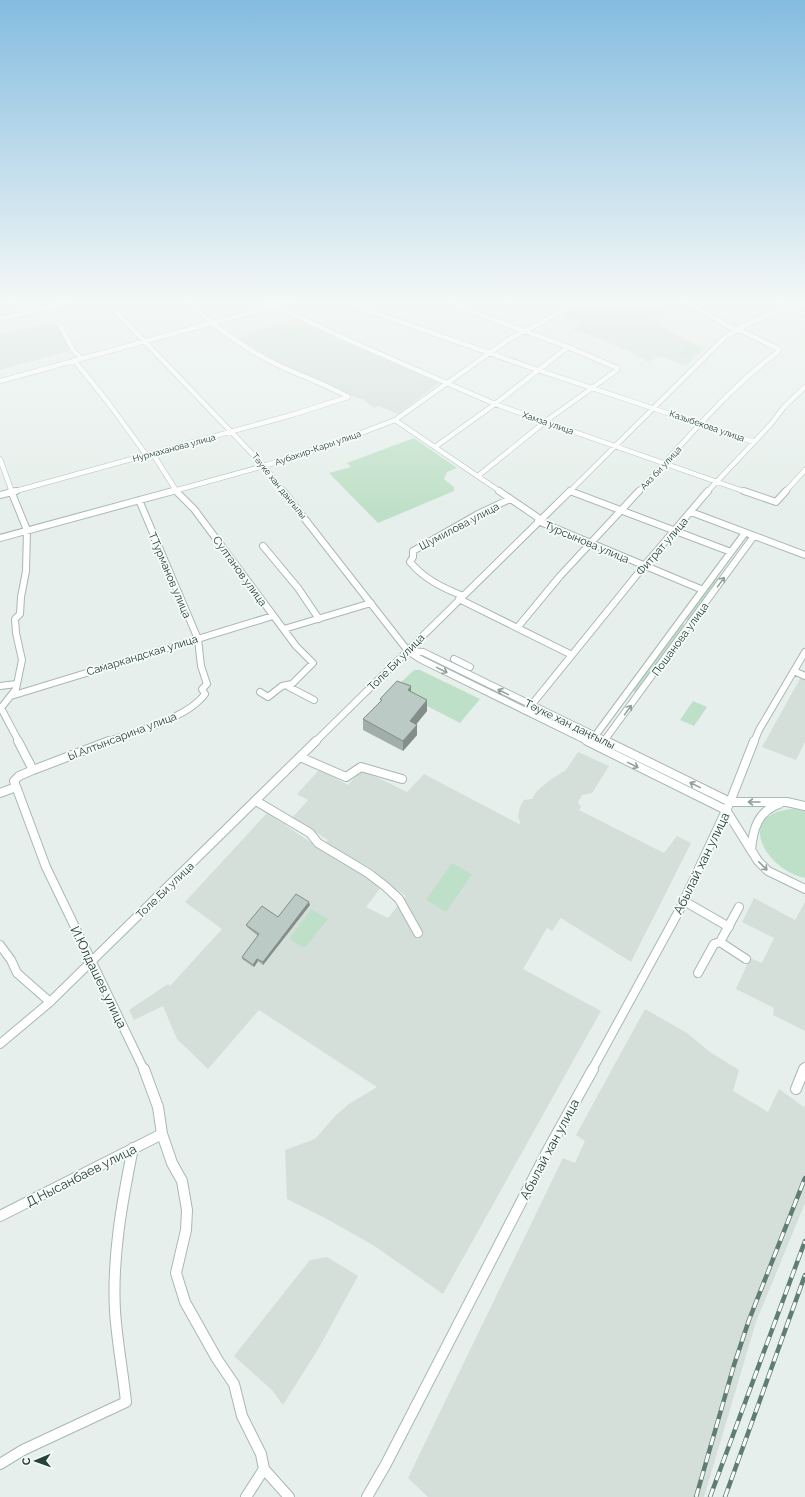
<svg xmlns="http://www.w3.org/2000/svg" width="805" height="1497" font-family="Raleway,sans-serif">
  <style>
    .built { fill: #d4dfda }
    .green { fill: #bfe0c8 }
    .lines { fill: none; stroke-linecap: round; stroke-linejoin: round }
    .minor-far3-casing { stroke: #a8b8b2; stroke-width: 5.5 }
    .minor-far2-casing { stroke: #a8b8b2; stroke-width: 8 }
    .minor-far1-casing { stroke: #a8b8b2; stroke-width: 10 }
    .minor-casing { stroke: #a8b8b2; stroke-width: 12 }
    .minor-far3 { stroke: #fff; stroke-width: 4.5 }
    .minor-far2 { stroke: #fff; stroke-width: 6 }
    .minor-far1 { stroke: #fff; stroke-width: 8 }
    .minor { stroke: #fff; stroke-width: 10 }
    .rail-casing { stroke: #5f7d75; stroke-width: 4.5 }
    .rail { stroke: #f7fbf9; stroke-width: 3; stroke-dasharray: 9; stroke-linecap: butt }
    .wall { fill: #a1aea9 }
    .shaded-wall { fill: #838d89 }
    .building { fill: #bbcac4; stroke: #838d89 }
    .oneway { stroke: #92a09c }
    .labels { text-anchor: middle; stroke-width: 3.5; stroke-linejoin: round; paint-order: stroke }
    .far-street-label { font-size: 9px; fill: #24423a; stroke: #f7fbf9 }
    .street-label { font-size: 11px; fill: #24423a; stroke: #f7fbf9 }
    .near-street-label { font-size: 13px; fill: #24423a; stroke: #f7fbf9 }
  </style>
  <rect width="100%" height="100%" fill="#e6efeb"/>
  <!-- built -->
  <path class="built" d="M588,299H648L664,315L647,319L687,340L705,348L686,366L659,356L648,362L629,351L595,337L571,329L581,323L562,315Z
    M296,319L324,333L439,383L398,414L379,406L374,408L362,399H360L289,369L237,338L281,322L283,324Z
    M55,322L72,350L0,370V334Z
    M801,677L805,679V742L796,760L762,747Z
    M578,752L609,766L592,793L582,795L578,802L581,807L579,810L664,853L677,836L691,843L631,962L561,918L552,931L547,928L523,969L601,1011L443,1294L376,1247L327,1219L287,1199L285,1150L315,1139L336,1115L349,1104L377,1087L259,1010L208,1069L177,1039L163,1006L134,1020L129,1010L168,984L170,986L222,929L185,902L267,813L318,847L382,886L366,907L388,918L406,896L375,875L374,870L326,843L328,840L292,818L308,800L297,794L320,769L348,785L362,770L407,792L424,774L521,825L518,817L520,807L524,800L532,799L536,792L550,780L566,770Z
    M754,898L795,920L805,902V1031L773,1015L774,1008L736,989L750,958L762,963L774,938L742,922Z
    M645,1009L687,1033L710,1052L739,1070L733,1091L768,1112L779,1089L804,1107L805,1105V1203L756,1322L704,1497H428L408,1478L563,1158L575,1163L585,1141L576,1135Z
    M327,1257L358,1276L320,1346L283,1405L272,1390L234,1356L310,1260Z"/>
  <!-- green -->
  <path class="green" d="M299,327L308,331L289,340L280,336Z
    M689,345L701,349L688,359L676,355Z
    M414,438L457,468L447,472L444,479L454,487V491L378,523L329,473L351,467L347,463Z
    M715,577L720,579L690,621L684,619Z
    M681,624L686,626L637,693L632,690Z
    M414,670H420L480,699L460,723L394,689Z
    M693,701L707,707L694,726L680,720Z
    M793,809L805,811V878C764,869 734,813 793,809Z
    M452,863L472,874L446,912L426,900Z
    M311,909L328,919L305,948L289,939Z"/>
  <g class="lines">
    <defs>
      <path id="minor-far3" d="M11,299L21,314
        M104,299L264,466L284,492
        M184,299C210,322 237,344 268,360C294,374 323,382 348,397
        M267,299L276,306L348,340L495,404L746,492
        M343,299L372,312L538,370L754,442
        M438,299L568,347L617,368V370L546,421L478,476
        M681,299L735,330
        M771,299L805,314
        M0,319L82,299
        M61,327L73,350L81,358
        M74,360L107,401L147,456
        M0,381L299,299
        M395,420L501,492
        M435,447L495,404L568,347
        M153,454L177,492
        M0,459L12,492
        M570,491L572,492
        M12,492L295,414L348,397
        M170,492L264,466L356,435L395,420L508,340L585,299
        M569,492L723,339C748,321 775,311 805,304
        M638,492C682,445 727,389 778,352L779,349L737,329
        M707,492L771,424L784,407L805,387
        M785,492L805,470"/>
      <path id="minor-far2" d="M11,491L27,530L26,571L21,597L20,614L15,619L16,633L22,660L16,689L1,708L19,742
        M176,491L194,509L296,646L313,663L289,687L314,700
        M283,491L408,651L420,659L589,742
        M499,491L540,519
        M570,491L731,552
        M744,491L776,502L786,491
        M0,495L16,491
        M691,512L805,555
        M538,521L703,590
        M0,538L173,491
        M263,546L298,588L319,619
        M463,596C443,588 424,579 410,562L413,557V551L478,514L510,499
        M459,599L572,655
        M517,628L560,576L639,491
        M284,629L371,603
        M410,651L423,652L608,742
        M454,659L470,667
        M794,671L805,676
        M0,686L16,684
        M260,692L268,697L282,686L292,684
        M11,696L273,616
        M529,708L644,566L708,491
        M595,736L745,533
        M604,741L754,536
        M106,742C135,731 187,719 205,694L202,689L207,684L201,666L198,639L139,500
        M315,742L570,491
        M754,742L759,730L805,652"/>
      <path id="minor-far1" d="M18,741L33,770L19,776L14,781L46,867L144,1070
        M587,741L726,810
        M606,741L730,802H787L805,806
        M300,757L346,777L361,767L402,779
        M33,770L109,741
        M0,793L16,787
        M256,801L310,833L318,843L368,873L385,886L399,899L418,933
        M726,810L758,861L768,871L805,889
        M751,850C753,829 758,811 779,804
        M684,901L729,927
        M739,907L720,942L746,959
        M0,945L11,960L17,973L50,1002
        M698,973L714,944L720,942
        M0,1044L50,1002L316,741
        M592,1070L680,909L730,802L754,741
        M804,1070L805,1067"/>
      <path id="minor" d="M144,1069L158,1107L162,1134L172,1163L182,1181L187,1210L186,1230L176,1273L185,1302L217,1359L234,1384L242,1416L261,1454L264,1469L289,1497
        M796,1089L804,1069
        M0,1216L162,1134
        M0,1464L23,1450L126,1402C123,1372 117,1342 115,1311C112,1256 122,1202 133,1148
        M246,1497L264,1469
        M367,1497L386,1464L548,1150L593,1069"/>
    </defs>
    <!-- minor-far3 casing -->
    <use href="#minor-far3" class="minor-far3-casing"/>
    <!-- minor-far2 casing -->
    <use href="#minor-far2" class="minor-far2-casing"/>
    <!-- minor-far1 casing -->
    <use href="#minor-far1" class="minor-far1-casing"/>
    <!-- minor casing -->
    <use href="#minor" class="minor-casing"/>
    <!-- minor-far3 -->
    <use href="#minor-far3" class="minor-far3"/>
    <!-- minor-far2 -->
    <use href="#minor-far2" class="minor-far2"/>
    <!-- minor-far1 -->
    <use href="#minor-far1" class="minor-far1"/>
    <!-- minor -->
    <use href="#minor" class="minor"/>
    <defs>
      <path id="rail" d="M696,1497L734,1365L749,1320L805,1178
        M710,1497L805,1241
        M725,1497L805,1275"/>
    </defs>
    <!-- rail casing -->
    <use href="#rail" class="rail-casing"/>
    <!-- rail -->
    <use href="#rail" class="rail"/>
  </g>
  <!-- wall -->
  <path class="wall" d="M411,686V692L427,711L416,724L417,725V735L403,751L363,730V719L381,701L380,699Z
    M310,905L263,965L258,961L254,967L242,959V957L258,936L247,927L246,925L278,917Z"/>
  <!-- shaded-wall -->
  <path class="shaded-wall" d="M411,686V697L408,690Z
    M427,700V711L410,732V721Z
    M417,725V735L403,751V741Z
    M309,902L310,905L263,965V962Z
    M257,959L258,961L254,967L253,965Z"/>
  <!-- building -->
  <path class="building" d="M397,681L411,686L408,690L427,700L410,721L417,725L403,741L363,719L382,700L380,699Z
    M296,894L309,902L263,962L257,959L253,965L242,957L259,934L246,925L262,906L278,917Z"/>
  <!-- one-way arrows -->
  <defs><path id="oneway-shaft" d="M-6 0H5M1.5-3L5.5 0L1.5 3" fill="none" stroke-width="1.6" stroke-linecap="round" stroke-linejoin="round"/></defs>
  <g class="oneway">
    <use href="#oneway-shaft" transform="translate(721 582) rotate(-54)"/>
    <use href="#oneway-shaft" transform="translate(442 670) rotate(26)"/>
    <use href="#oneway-shaft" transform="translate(503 692) rotate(-154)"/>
    <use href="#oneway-shaft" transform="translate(628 710) rotate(-54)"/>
    <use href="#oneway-shaft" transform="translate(633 765) rotate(26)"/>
    <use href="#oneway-shaft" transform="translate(695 785) rotate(-154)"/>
    <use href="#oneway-shaft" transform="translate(754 802) rotate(-180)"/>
    <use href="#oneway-shaft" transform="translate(763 866) rotate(45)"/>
  </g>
  <!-- sky -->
  <linearGradient id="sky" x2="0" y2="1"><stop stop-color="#84bce0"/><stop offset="0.59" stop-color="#f4f8f6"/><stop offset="1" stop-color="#f4f8f6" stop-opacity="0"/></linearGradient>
  <rect width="805" height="509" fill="url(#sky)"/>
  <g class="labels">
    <!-- far-street labels -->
    <g class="far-street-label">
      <text transform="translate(548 423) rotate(19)" y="3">Хамза улица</text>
      <text transform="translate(707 426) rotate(19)" y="3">Казыбекова улица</text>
      <text transform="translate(174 448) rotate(-15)" y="3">Нурмаханова улица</text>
      <text transform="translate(318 448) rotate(-19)" y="3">Аубакир-Кары улица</text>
      <text transform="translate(661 468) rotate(-47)" y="3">Аяз би улица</text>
      <text transform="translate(279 486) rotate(51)" y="3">Тәуке хан даңғылы</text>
    </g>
    <!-- street labels -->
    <g class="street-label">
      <text transform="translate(459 526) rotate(-28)" y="4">Шумилова улица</text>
      <text transform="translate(587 542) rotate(23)" y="4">Турсынова улица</text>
      <text transform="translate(662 546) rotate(-49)" y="4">Фитрат улица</text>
      <text transform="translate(240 571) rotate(54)" y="4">Султанов улица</text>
      <text transform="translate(170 575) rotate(67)" y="4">Т.Турманов улица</text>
      <text transform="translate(680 639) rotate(-54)" y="4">Пошанова улица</text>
      <text transform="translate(142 655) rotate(-17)" y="4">Самаркандская улица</text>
      <text transform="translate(396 662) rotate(-45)" y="4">Толе Би улица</text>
      <text transform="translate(570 724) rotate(26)" y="4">Тәуке хан даңғылы</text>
      <text transform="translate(122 736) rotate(-21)" y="4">Ы.Алтынсарина улица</text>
      <text transform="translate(165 890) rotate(-44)" y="4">Толе Би улица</text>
    </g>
    <!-- near-street labels -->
    <g class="near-street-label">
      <text transform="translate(701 863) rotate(-64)" y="5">Абылай хан улица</text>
      <text transform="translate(99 977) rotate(64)" y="5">И.Юлдашев улица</text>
      <text transform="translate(549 1149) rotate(-62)" y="5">Абылай хан улица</text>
      <text transform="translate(81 1175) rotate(-27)" y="5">Д.Нысанбаев улица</text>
    </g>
  </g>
  <!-- north arrow -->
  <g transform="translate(36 1461) rotate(268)" stroke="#f7fbf9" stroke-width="3" paint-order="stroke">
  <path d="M0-3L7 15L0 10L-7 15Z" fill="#24423a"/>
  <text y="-6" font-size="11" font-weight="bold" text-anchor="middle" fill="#24423a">С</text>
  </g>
</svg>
